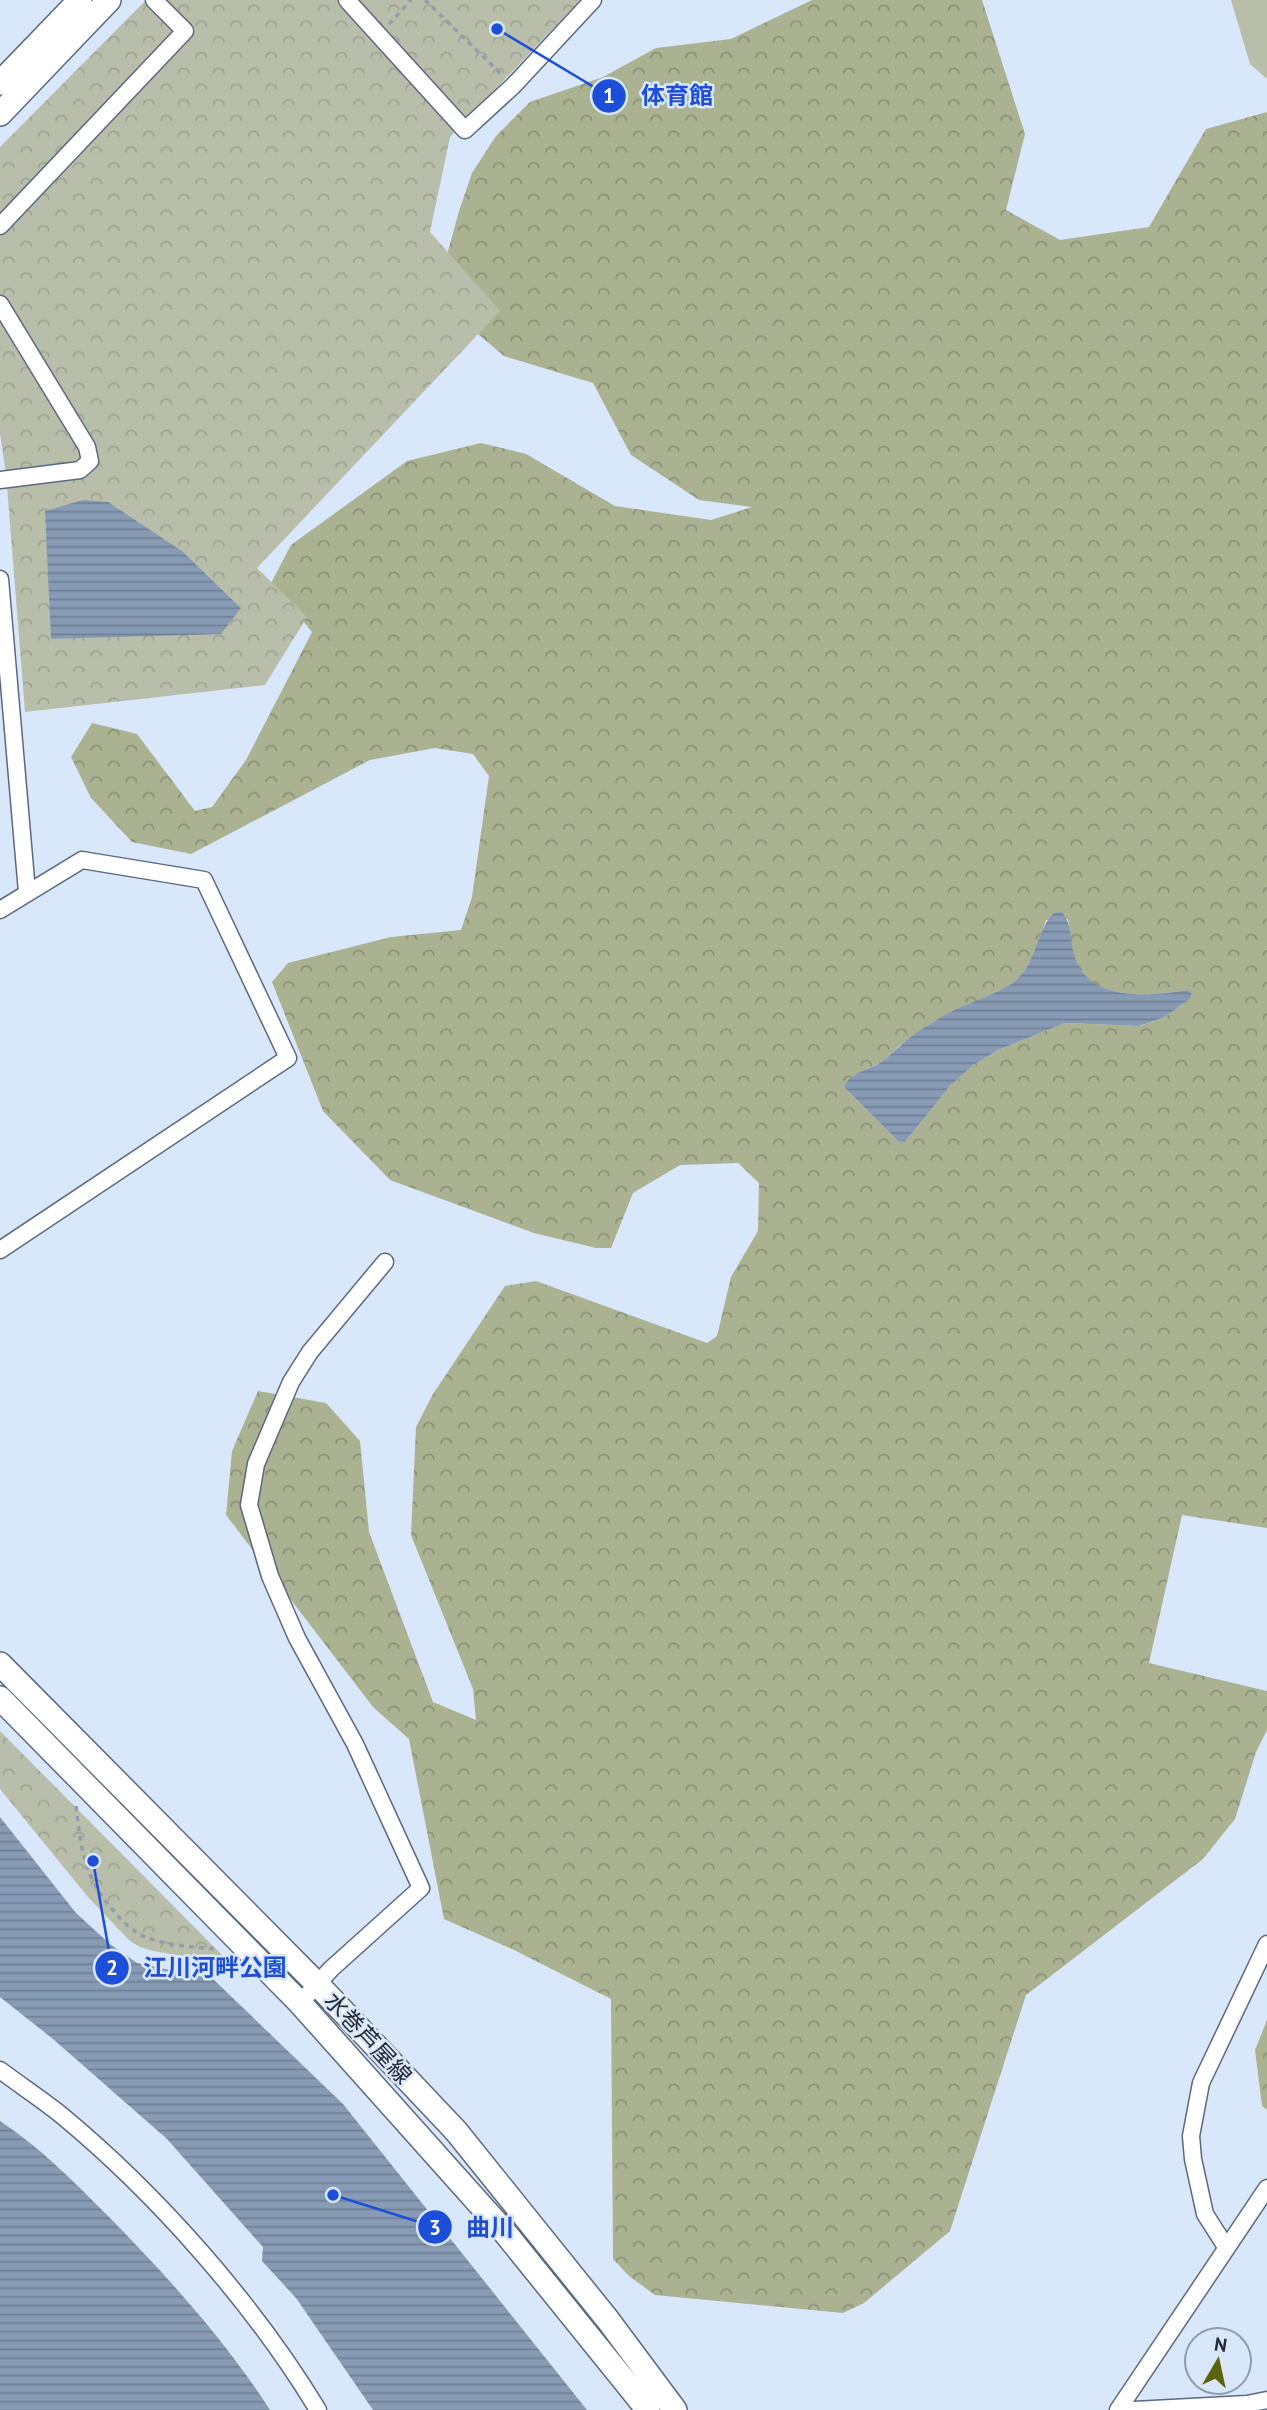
<svg xmlns="http://www.w3.org/2000/svg" width="1267" height="2410" font-family="'PT Sans','Noto Sans JP',sans-serif">
  <style>
    .grass { fill: #b9beab }
    .forest { fill: url(#forest-crowns); fill-rule: evenodd }
    .park { fill: url(#park-crowns) }
    .water { fill: url(#water-rules) }
    .lines { fill: none; stroke-linecap: round; stroke-linejoin: round }
    .street-casing { stroke: #5a697e; stroke-width: 19 }
    .secondary-casing { stroke: #5a697e; stroke-width: 26 }
    .path { stroke: #939dad; stroke-width: 3.5; stroke-dasharray: 5 5; stroke-linecap: butt }
    .street { stroke: #fff; stroke-width: 16 }
    .secondary { stroke: #fff; stroke-width: 23 }
    .labels { text-anchor: middle; stroke-width: 5; stroke-linejoin: round; paint-order: stroke }
    .street-label { font-size: 23px; fill: #252b34; stroke: #d9e7fb }
    .leader { fill: none; stroke: #1d4ed8; stroke-width: 2.5 }
    .callout-dot { fill: #1d4ed8; stroke: #d9e7fb; stroke-width: 2.5 }
    .mark-label { font-size: 21px; text-anchor: middle; font-weight: bold; fill: #fff }
    .callout-label { font-size: 24px; text-anchor: middle; font-weight: bold; fill: #1d4ed8; stroke: #d9e7fb; stroke-width: 5; stroke-linejoin: round; paint-order: stroke }
  </style>
  <defs>
    <pattern id="forest-crowns" width="20" height="18" patternUnits="userSpaceOnUse" patternTransform="scale(1.75)"><rect width="20" height="18" fill="#abb292"/><path d="M2 6a3 3 0 1 1 6 0M12 15a3 3 0 1 1 6 0" fill="none" stroke="#8b9178"/></pattern>
    <pattern id="park-crowns" width="20" height="18" patternUnits="userSpaceOnUse" patternTransform="scale(1.75)"><rect width="20" height="18" fill="#b9beab"/><path d="M2 6a3 3 0 1 1 6 0M12 15a3 3 0 1 1 6 0" fill="none" stroke="#9fa394"/></pattern>
    <pattern id="water-rules" width="6" height="5" patternUnits="userSpaceOnUse" patternTransform="scale(1.75)"><rect width="6" height="5" fill="#889bb5"/><path d="M0 2.5h6" fill="none" stroke="#6f7f94"/></pattern>
  </defs>
  <rect width="100%" height="100%" fill="#d9e7fb"/>
  <!-- grass -->
  <path class="grass" d="M1231,0H1267V79L1250,64Z"/>
  <!-- forest -->
  <path class="forest" d="M812,0H982L1025,134L1006,210L1060,240L1149,227L1206,129L1267,112V1528L1182,1515L1149,1663L1267,1691V1730L1256,1752L1235,1819L1203,1859L1026,1995L950,2231L864,2303L843,2313L655,2295L629,2276L613,2259L611,1999L514,1950L444,1919L409,1739L373,1707L226,1515L232,1451L258,1391L326,1403L360,1441L369,1532L433,1702L476,1720L473,1689L411,1535L416,1427L433,1394L505,1286L536,1281L707,1343L717,1336L731,1277L758,1231L759,1183L738,1163L680,1165L633,1193L611,1248H596L534,1233L390,1180L323,1111L272,982L288,963L391,937L461,930L472,897L489,776L473,754L435,748L370,760L191,854L132,842L91,798L71,757L92,723L137,734L195,811L212,807L246,760L312,632L271,583L291,545L407,461L481,443L526,454L615,506L711,520L752,507L699,500L631,455L593,383L504,356L465,323L441,277L459,211L472,173L496,136L530,102L603,77L656,48L731,39ZM1068,919C1071,936 1071,954 1079,968C1098,1002 1156,995 1188,990L1192,994L1191,998L1165,1017L1140,1026L1065,1023L998,1050L972,1066L950,1086L905,1142L898,1141L844,1087L854,1075L884,1061L900,1045L934,1021L1007,987L1020,977L1032,959L1046,920Z
    M1267,2020V2110L1262,2106L1255,2050Z"/>
  <!-- park -->
  <path class="park" d="M146,0H580L450,137L430,232L500,311L257,568L307,617L265,685L25,712L6,474L0,433V147Z
    M0,1731L231,1964L153,1951L140,1947L129,1940L88,1897L0,1789Z"/>
  <!-- water -->
  <path class="water" d="M83,500L108,502L182,551L241,608L221,634L51,639L45,511Z
    M1062,912C1072,924 1070,939 1074,954C1087,1003 1149,996 1188,990L1192,994L1191,998L1165,1017L1139,1026L1065,1023L998,1050L972,1066L950,1086L905,1142L898,1141L844,1087C850,1071 871,1070 883,1061C889,1057 893,1051 899,1047C909,1037 922,1029 933,1022C956,1007 982,1000 1006,987C1039,969 1033,933 1054,913Z
    M0,1817L76,1913L111,1945L137,1963L213,1979L343,2104L587,2410H373L296,2298L262,2261L263,2247L167,2139L53,2039L0,1997Z
    M0,2121C40,2147 75,2183 109,2217C167,2276 225,2340 270,2410H0Z"/>
  <g class="lines">
    <defs>
      <path id="street" d="M347,0L465,130L513,86L593,0
        M0,226L185,31L154,0
        M0,304L87,447L90,461L80,470L0,480
        M0,579L27,892
        M0,910L82,860L204,880L288,1058L0,1250
        M300,2003L331,1969L421,1888L355,1744L297,1638L270,1576L249,1505L256,1464L291,1382L310,1352L385,1262
        M0,2070C20,2085 41,2099 60,2114C157,2194 253,2303 318,2410
        M1226,2247L1205,2214L1193,2159L1191,2136L1201,2083L1267,1944
        M1118,2410L1267,2188
        M1134,2410L1247,2404L1267,2400"/>
      <path id="secondary" d="M0,83L80,0
        M0,114L109,0
        M0,1664L320,1987L456,2131L608,2320L675,2410
        M0,1698L300,2003L502,2229L648,2410"/>
    </defs>
    <!-- street casing -->
    <use href="#street" class="street-casing"/>
    <!-- secondary casing -->
    <use href="#secondary" class="secondary-casing"/>
    <!-- path -->
    <path class="path" d="M425,0L501,74
      M389,24L411,0
      M76,1806C81,1848 84,1879 114,1911C121,1920 132,1931 143,1936C166,1946 194,1947 218,1949"/>
    <!-- street -->
    <use href="#street" class="street"/>
    <!-- secondary -->
    <use href="#secondary" class="secondary"/>
  </g>
  <g class="labels">
    <!-- street labels -->
    <g class="street-label">
      <text transform="translate(368 2038) rotate(47)" y="8">水巻芦屋線</text>
    </g>
  </g>
  <!-- callouts -->
  <path class="leader" d="M497 29L609 96M93 1861L112 1968M333 2195L435 2227"/>
  <g class="callout-dot">
    <circle cx="497" cy="29" r="7"/>
    <circle cx="93" cy="1861" r="7"/>
    <circle cx="333" cy="2195" r="7"/>
    <circle cx="609" cy="96" r="18"/>
    <circle cx="112" cy="1968" r="18"/>
    <circle cx="435" cy="2227" r="18"/>
  </g>
  <g class="mark-label">
    <text x="609" y="103">1</text>
    <text x="112" y="1975">2</text>
    <text x="435" y="2235">3</text>
  </g>
  <g class="callout-label">
    <text x="677" y="104">体育館</text>
    <text x="215" y="1976">江川河畔公園</text>
    <text x="490" y="2236">曲川</text>
  </g>
  <!-- north arrow -->
  <g transform="translate(1218 2361) rotate(9)"><circle r="33" fill="#d9e7fb" stroke="#919cab" stroke-width="2"/>
  <path d="M0-5L12 26L0 18L-12 26Z" fill="#596507"/>
  <text y="-10" font-size="19" font-weight="bold" text-anchor="middle" fill="#252b34">N</text>
  </g>
</svg>
